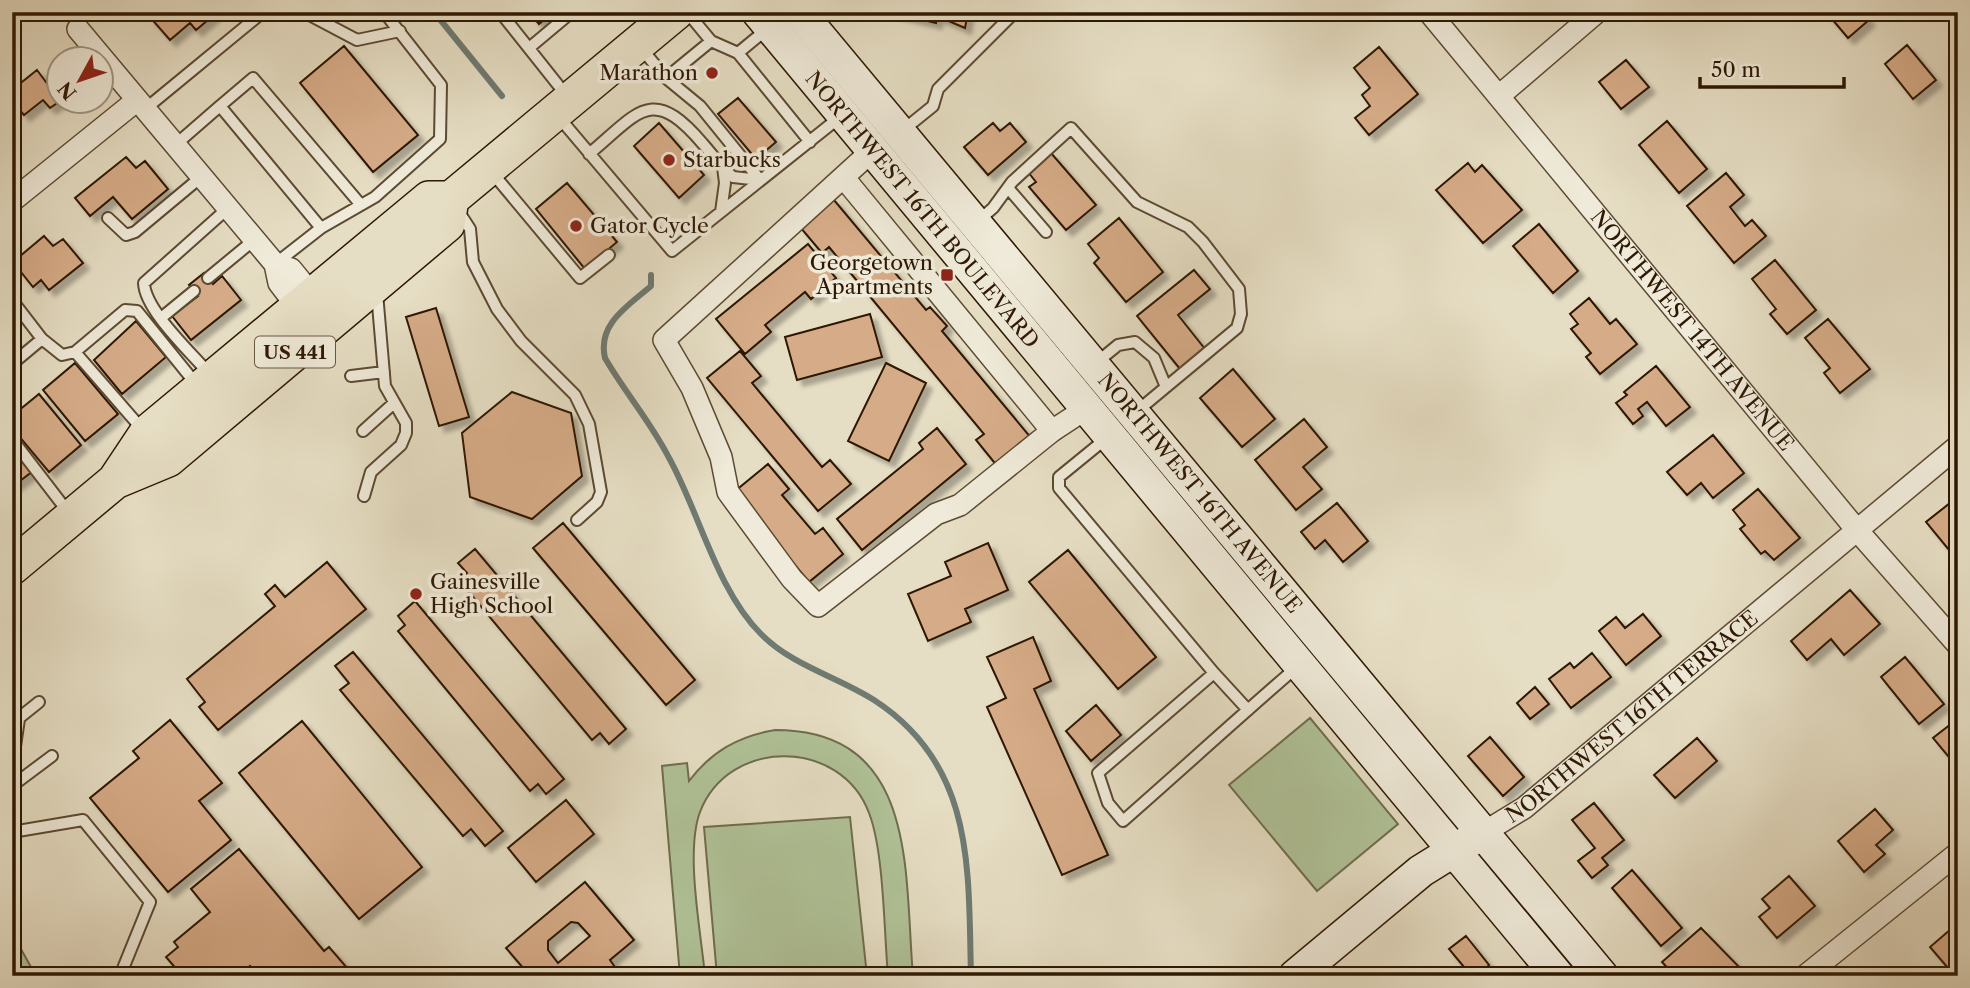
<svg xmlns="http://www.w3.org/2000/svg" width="1970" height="988" font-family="'Libre Caslon Text',serif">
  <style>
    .green { fill: #b0c298; stroke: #6f6d4d; stroke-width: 2 }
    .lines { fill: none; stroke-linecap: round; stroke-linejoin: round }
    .stream { stroke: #6e7a72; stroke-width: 6 }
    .building { fill: #d6ac88; stroke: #2e1802; stroke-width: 2; fill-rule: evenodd; filter: url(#shadow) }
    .lane-casing { stroke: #5c4a32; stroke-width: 14 }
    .street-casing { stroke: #5c4a32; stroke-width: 24 }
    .secondary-casing { stroke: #2e1802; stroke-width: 35 }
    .primary-casing { stroke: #2e1802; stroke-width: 38 }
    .lane { stroke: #efead9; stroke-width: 10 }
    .street { stroke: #efead9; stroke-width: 21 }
    .secondary { stroke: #efead9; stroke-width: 32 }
    .primary { stroke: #e6dec4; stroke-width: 35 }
    .poi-dot { fill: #8f2418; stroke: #efead9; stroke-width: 2.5 }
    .labels { text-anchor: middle; stroke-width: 7; stroke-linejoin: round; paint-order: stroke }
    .shield { fill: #efead9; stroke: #685742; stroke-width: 2 }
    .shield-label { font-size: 19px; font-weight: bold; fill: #2e1802 }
    .poi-label { font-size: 21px; fill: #2e1802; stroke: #efead9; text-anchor: start }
    .street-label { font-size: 21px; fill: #2e1802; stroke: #efead9 }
  </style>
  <defs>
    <filter id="shadow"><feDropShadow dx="6" dy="6" stdDeviation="2" flood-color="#0004"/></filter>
  </defs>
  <rect width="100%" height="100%" fill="#e6dec4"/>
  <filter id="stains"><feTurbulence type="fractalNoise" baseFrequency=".00286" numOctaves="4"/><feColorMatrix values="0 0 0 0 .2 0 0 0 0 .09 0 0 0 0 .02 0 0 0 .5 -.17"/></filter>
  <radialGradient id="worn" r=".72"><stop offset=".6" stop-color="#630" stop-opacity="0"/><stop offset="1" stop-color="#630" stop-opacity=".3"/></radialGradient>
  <!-- green -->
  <path class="green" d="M1310,718L1398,824L1317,891L1229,785Z
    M775,730C919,730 904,873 913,976H888C884,932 884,851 869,813C841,738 729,737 700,812C685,852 701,932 705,976H680L662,766L687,763L689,781C711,752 738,736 775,730Z
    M850,817L867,976H717L704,827Z
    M12,933L36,976H12Z"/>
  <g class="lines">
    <!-- stream -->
    <path class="stream" d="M434,12L502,96
      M651,275V286C628,306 597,324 605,358C624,391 650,421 668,456C699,511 716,589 761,634C793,666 836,676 874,700C976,766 968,870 971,976"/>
  </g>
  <!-- building -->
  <path class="building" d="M153,12H211L214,15L196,30L190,23L170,40L149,16Z
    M529,12H553L539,24Z
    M890,12H968L965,28L937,16L936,23Z
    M1826,12H1862L1869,20L1848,38Z
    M1907,45L1936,80L1913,99L1885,64Z
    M344,46L418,135L373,172L300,83Z
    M1379,47L1418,94L1369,135L1355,118L1370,106L1362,95L1370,88L1354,68Z
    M1626,60L1649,87L1621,109L1599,82Z
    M37,70L60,101L50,108L43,100L24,115L12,100V90Z
    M738,98L776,142L756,159L718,114Z
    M1667,121L1707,169L1679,193L1639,145Z
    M659,123L704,175L679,198L634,146Z
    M993,123L1000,131L1010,123L1026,142L988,175L964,147Z
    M1051,153L1096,205L1066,230L1029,187L1036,182L1028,172Z
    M126,157L136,168L145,161L168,189L132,219L113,197L90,216L75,198Z
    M1468,163L1475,172L1482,165L1522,210L1483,243L1436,190Z
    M1726,173L1744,195L1730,207L1745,226L1752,220L1766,236L1734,263L1687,206Z
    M567,183L617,242L585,269L536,209Z
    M834,200L926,310L930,307L947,326L942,331L1032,439L998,467L976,440L984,434L829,247L822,253L800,227Z
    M1119,218L1163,272L1126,302L1094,263L1099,258L1088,244Z
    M1539,224L1578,271L1553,293L1513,246Z
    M44,236L53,246L63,239L83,263L49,290L41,280L33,287L13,262Z
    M808,244L836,278L811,299L805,292L765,325L771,332L745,354L716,319Z
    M1775,260L1816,310L1787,334L1770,314L1776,309L1752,279Z
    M1194,270L1210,289L1178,315L1205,349L1180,369L1137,316Z
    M204,273L213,284L222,276L241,300L191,340L172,316L198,296L189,285Z
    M1589,298L1610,324L1616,319L1637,344L1600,374L1586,357L1591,353L1571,329L1578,324L1570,314Z
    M436,308L469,417L439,426L406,317Z
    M870,314L882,357L797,380L785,337Z
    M1828,319L1870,369L1840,393L1824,373L1830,368L1805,338Z
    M136,321L166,357L122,394L94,360Z
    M740,351L761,376L752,383L822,467L830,460L851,484L818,511L707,378Z
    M75,363L118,414L85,441L43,390Z
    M886,363L926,383L889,461L848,441Z
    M1656,366L1690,407L1666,426L1647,402L1638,409L1643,416L1633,424L1616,403L1627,395L1624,392Z
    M1233,369L1275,419L1242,447L1200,398Z
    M512,392L571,413L582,476L532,519L470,497L462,433Z
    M39,394L81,445L49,472L12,428V416Z
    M1304,419L1327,447L1303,467L1322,489L1296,510L1255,460Z
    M937,428L966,464L862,550L837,519L923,449L919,443Z
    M1713,435L1744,473L1713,498L1701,483L1687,495L1667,472Z
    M12,446L33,471L12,487Z
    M768,464L789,489L782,495L815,534L823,528L843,554L809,582L734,492Z
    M1758,489L1800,538L1774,560L1765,551L1761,554L1740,529L1745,525L1733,510Z
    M1337,503L1368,541L1343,562L1325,540L1315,549L1301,532Z
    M1950,503L1958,513V561L1926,522Z
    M563,523L695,680L666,705L533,548Z
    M988,543L1008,590L965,609L971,622L928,641L908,594L951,576L945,562Z
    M475,549L626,729L609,744L600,733L592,740L459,580L467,573L458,563Z
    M1068,550L1156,657L1118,689L1029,582Z
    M327,562L366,609L218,730L199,707L205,702L187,679L275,606L265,594L275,585L285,597Z
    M1850,590L1880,624L1844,655L1831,639L1807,660L1791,641Z
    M415,601L564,779L546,794L538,784L530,791L398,631L405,625L398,616Z
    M1643,614L1661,636L1626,665L1599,631L1616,617L1625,628Z
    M1033,637L1051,681L1034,689L1108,855L1062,875L987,707L1006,698L987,657Z
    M353,652L503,831L485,846L471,829L463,836L340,690L349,683L335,666Z
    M1592,653L1611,677L1571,708L1549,679L1570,663L1574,668Z
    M1905,657L1944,704L1919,724L1881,677Z
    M1535,687L1549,704L1530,719L1517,703Z
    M1096,705L1121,735L1091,761L1066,731Z
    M170,720L222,783L199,801L231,840L168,892L90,798L139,758L133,751Z
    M1956,720L1958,722V768L1933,738Z
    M302,721L422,867L359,919L239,773Z
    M1490,737L1524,777L1503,796L1468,756Z
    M1697,738L1717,761L1675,798L1654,775Z
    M566,800L594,834L536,882L508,848Z
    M1594,803L1624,840L1602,858L1608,865L1592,878L1578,861L1595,848L1572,820Z
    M1875,809L1893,830L1876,845L1885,854L1864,872L1838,841Z
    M239,849L324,951L329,947L354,976H259L250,966L239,976H175L179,972L166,957L178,947L174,942L210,912L191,889Z
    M1632,870L1682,928L1661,946L1612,888Z
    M1789,876L1815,906L1777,938L1759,917L1770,908L1762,899Z
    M585,882L634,940L610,960L617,970L610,976H530L506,948ZM571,922L578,923L590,936L558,963L548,950V941Z
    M1958,923V971L1954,975L1930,947Z
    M1701,928L1741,969L1733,976H1675L1662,962Z
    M1466,936L1489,965L1480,976H1454L1464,967L1449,949Z"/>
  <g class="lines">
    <defs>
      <path id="lane" d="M304,12L357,40L400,31
        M500,12L566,95
        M687,12L711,41
        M767,29L738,53L810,142
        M529,48L572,12
        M641,48L666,78L711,41L738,53
        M666,78L700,106L760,180
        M220,106L253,78L361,205
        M144,110L263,12
        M557,115L672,251L840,117
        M902,131L933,106L938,89L1015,12
        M174,146L220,106L321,228
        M589,154C639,112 652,84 703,144C713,155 721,168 733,177L760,180
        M490,170L580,278L609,255
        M1008,188L1046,232
        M459,212L470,229L473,262L497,309L521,341L575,395L589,424L601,492L597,502L577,520
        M721,212L725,183L723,167
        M108,218L126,235L135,232L201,177
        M978,221L993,208L1012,182L1071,128L1137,202L1188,227L1203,242L1239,289L1241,314L1237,328L1136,412
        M275,264L321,228L375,197L440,139L441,85L384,12
        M208,278L254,240
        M12,300L42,339L62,355L75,352L125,310L137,311L196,384
        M161,318L194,291
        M75,352L142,429
        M1096,363L1118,345L1135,342L1154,358L1166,387
        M12,364L42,339
        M211,376C193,354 145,311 144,283L227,209
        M351,376L384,372
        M363,431L394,403
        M1108,437L1059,477V488L1214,673
        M12,439L68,512
        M364,496L371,472L401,445L406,433V423L385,386L377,293
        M1248,710L1214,673L1098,773L1108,803L1123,821C1181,770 1239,717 1298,666
        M14,722L39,702
        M12,767L19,719
        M12,786L52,756
        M12,832L83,820L150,902L120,976"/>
      <g id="street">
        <path id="s1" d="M1429,12L1856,529L1958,645"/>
        <path d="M78,29L275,264L279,283L298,308"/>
        <path d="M1499,96L1597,12"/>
        <path d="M873,150L664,340L692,388L721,457L728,492L792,579L818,606L936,514L960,505L1052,431L1087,408"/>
        <path d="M844,178L1052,431"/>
        <path d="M12,201L136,101"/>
        <path d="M275,264L291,269L313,296"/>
        <path id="s2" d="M1483,833L1524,808L1958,446"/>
        <path d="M1805,976L1958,853"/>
      </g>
      <g id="secondary">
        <path id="s3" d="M758,12L1558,976"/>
        <path id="s4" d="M799,12L1602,976"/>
        <path d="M1295,976L1421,871L1471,840"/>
      </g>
      <path id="primary" d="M115,481L168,459L447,224L451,199
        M12,567L115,481L147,433L429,199H451L676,12"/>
    </defs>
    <!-- lane casing -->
    <use href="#lane" class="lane-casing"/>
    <!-- street casing -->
    <use href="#street" class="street-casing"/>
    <!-- secondary casing -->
    <use href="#secondary" class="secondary-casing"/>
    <!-- primary casing -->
    <use href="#primary" class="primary-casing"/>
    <!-- lane -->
    <use href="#lane" class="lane"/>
    <!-- street -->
    <use href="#street" class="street"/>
    <!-- secondary -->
    <use href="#secondary" class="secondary"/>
    <!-- primary -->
    <use href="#primary" class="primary"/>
  </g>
  <!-- markers -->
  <g class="poi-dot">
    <circle cx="712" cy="73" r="7"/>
    <circle cx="669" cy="160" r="7"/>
    <circle cx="576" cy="226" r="7"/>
    <rect x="940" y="268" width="14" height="14" rx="3.5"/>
    <circle cx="416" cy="594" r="7"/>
  </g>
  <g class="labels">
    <!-- shield labels -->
    <rect class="shield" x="255" y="336.5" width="80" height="31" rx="5"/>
    <g class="shield-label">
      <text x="295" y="359">US 441</text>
    </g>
    <!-- poi labels -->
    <g class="poi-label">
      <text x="698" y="80" text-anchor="end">Marathon</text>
      <text x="683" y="167">Starbucks</text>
      <text x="590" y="233">Gator Cycle</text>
      <text x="933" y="270" text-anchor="end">Georgetown<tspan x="933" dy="24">Apartments</tspan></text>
      <text x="430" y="589">Gainesville<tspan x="430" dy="24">High School</tspan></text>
    </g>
    <!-- street labels -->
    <g class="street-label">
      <text dy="7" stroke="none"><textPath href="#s3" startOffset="257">NORTHWEST 16TH BOULEVARD</textPath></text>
      <text dy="7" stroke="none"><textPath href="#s1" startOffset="413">NORTHWEST 14TH AVENUE</textPath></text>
      <text dy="7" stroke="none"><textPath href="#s4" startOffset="626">NORTHWEST 16TH AVENUE</textPath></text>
      <text dy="7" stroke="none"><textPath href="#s2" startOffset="189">NORTHWEST 16TH TERRACE</textPath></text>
    </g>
  </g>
  <!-- margin -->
  <rect width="1970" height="988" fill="none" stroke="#e6dec4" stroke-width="42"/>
  <rect x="14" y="14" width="1942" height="960" fill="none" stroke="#2e1802" stroke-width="3.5"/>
  <rect x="21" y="21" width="1928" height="946" fill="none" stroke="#2e1802" stroke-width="2"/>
  <!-- north arrow -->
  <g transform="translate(80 80) rotate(230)"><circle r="33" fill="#efead9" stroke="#a29683" stroke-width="2"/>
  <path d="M0-5L12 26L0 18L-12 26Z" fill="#8f2418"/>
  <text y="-10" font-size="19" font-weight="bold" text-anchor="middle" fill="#2e1802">N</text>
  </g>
  <!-- scale -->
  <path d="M1700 77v10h144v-10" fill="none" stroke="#2e1802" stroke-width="3.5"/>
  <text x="1711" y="77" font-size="21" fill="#2e1802" stroke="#efead9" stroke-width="5" paint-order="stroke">50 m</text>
  <rect width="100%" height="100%" filter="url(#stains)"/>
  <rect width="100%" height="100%" fill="url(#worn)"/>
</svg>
